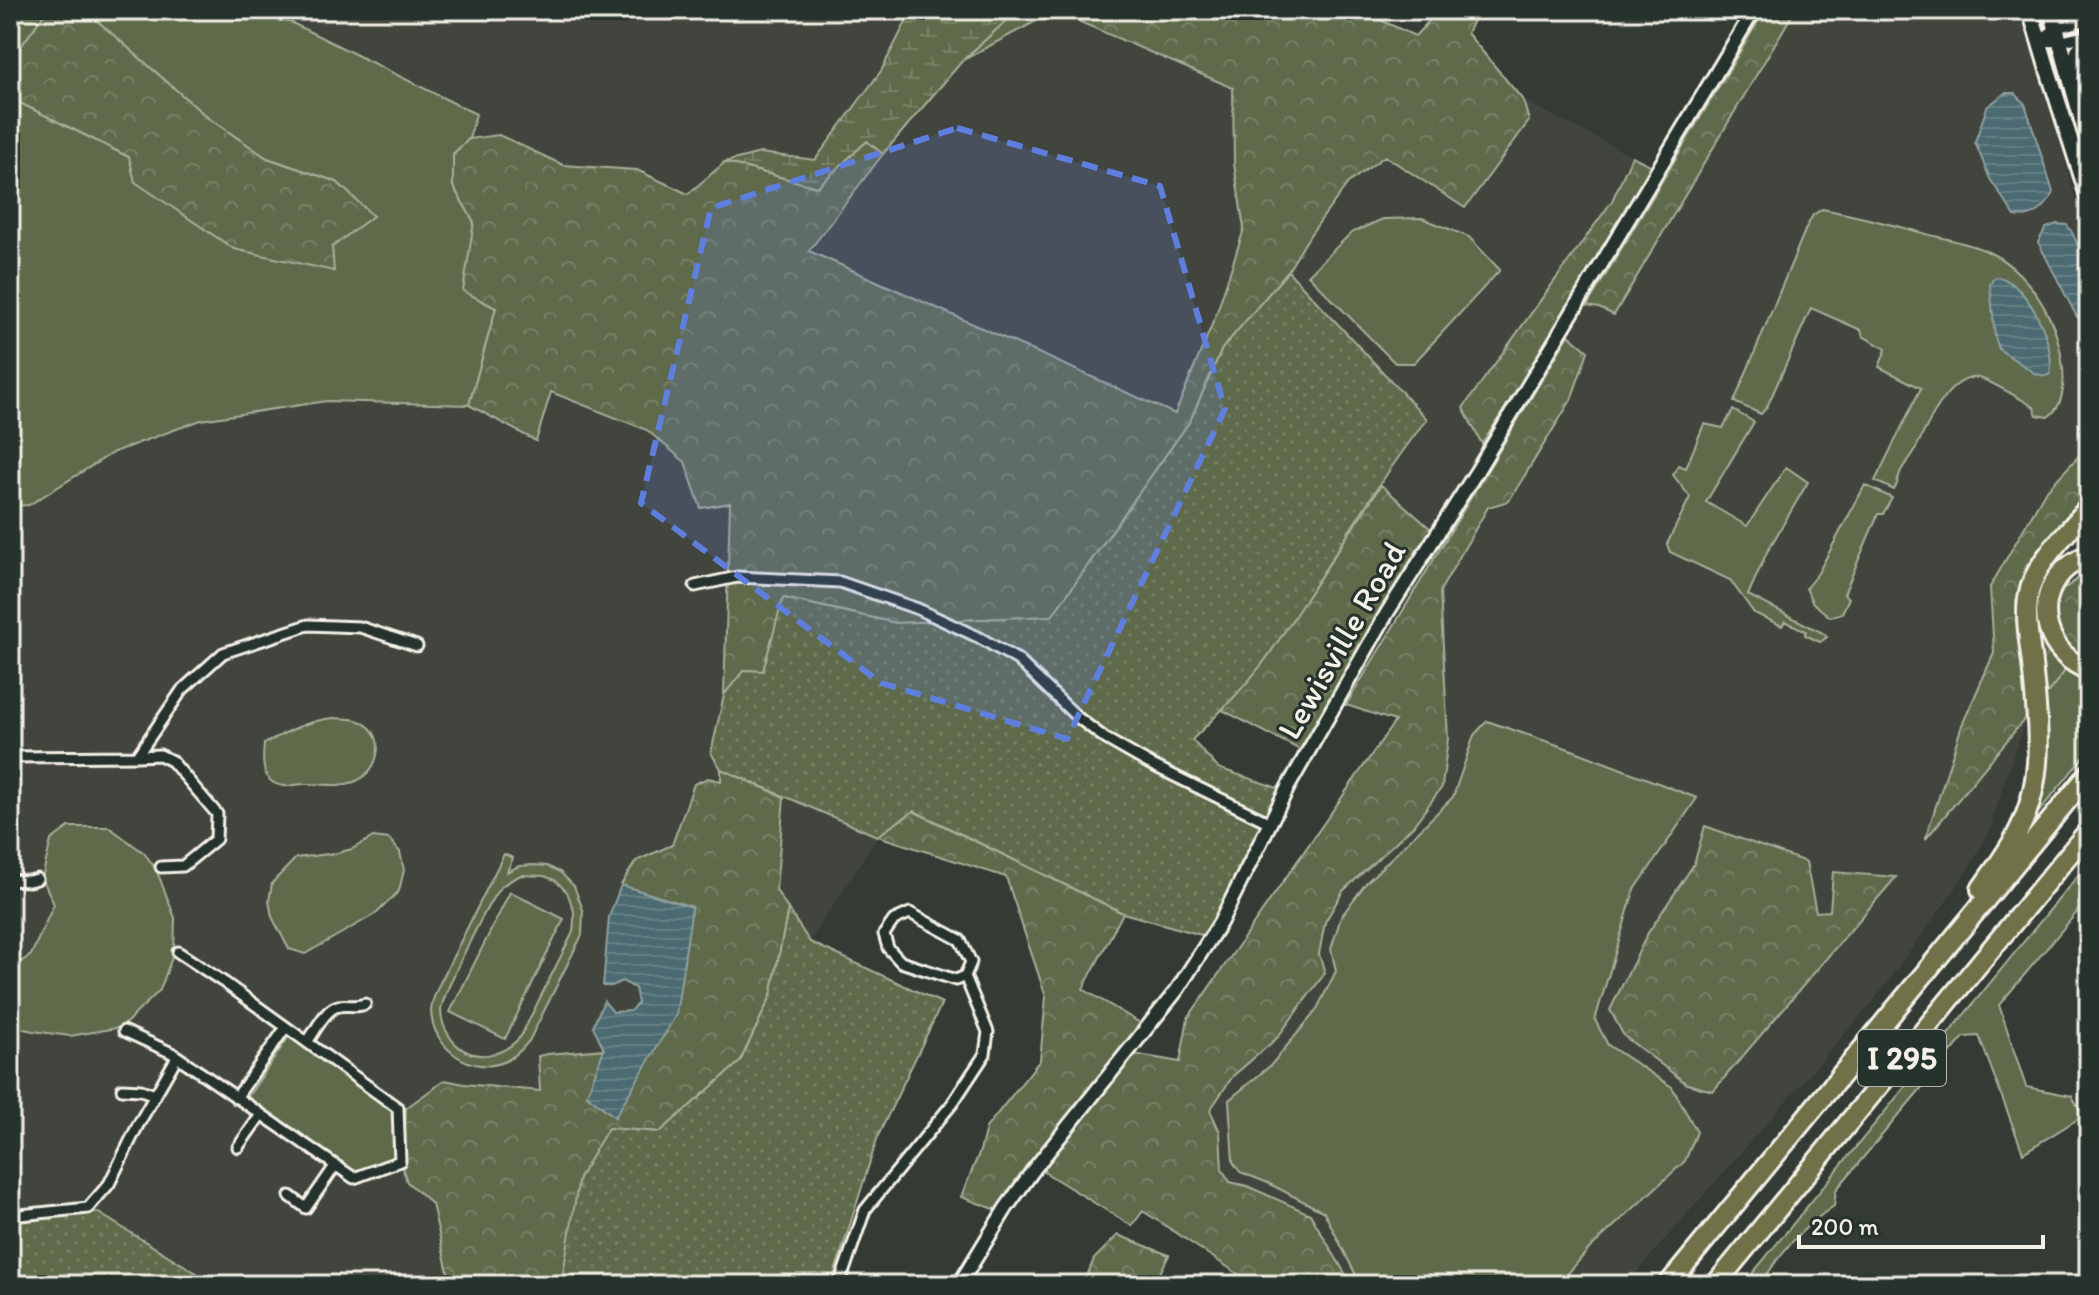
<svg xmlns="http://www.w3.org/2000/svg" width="2099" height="1295" font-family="Itim,sans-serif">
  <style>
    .built { fill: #42443c }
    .grass { fill: #5e6b4c; stroke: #a9ae9a; stroke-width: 2; fill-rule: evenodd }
    .forest { fill: url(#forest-crowns); stroke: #a9ae9a; stroke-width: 2 }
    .wetland { fill: url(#wetland-marsh); stroke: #a9ae9a; stroke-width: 2 }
    .park { fill: url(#park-dots); stroke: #a9ae9a; stroke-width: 2 }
    .water { fill: url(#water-rules); stroke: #8fa0a1; stroke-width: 2 }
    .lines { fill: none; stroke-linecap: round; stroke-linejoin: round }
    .minor-casing { stroke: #f4f1e8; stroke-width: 15 }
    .tertiary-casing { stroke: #f4f1e8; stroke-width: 18 }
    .secondary-casing { stroke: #f4f1e8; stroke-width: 20 }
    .motorway-casing { stroke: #f4f1e8; stroke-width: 24 }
    .minor { stroke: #26332d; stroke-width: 9 }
    .tertiary { stroke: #26332d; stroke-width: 12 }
    .secondary { stroke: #26332d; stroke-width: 14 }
    .motorway { stroke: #6f704a; stroke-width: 18 }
    .marked { fill: #5e7fdd; fill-opacity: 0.2; stroke: #5e7fdd; stroke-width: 6; stroke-dasharray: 16 10; stroke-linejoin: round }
    .labels { text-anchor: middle; stroke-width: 6; stroke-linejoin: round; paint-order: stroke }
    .shield { fill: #26332d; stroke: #b6b8b0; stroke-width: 2 }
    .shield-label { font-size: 32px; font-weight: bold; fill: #f4f1e8 }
    .street-label { font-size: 34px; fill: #f4f1e8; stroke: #26332d }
  </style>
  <defs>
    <pattern id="forest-crowns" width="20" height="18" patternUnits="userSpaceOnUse" patternTransform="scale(2)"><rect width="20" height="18" fill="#5e6b4c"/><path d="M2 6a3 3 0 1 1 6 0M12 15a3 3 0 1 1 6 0" fill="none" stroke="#768166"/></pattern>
    <pattern id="wetland-marsh" width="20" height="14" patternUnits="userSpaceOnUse" patternTransform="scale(2)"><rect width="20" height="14" fill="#5e6b4c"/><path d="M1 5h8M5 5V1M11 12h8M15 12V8" fill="none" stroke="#768166"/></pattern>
    <pattern id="park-dots" width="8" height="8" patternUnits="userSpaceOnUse" patternTransform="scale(2)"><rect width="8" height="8" fill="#5e6b4c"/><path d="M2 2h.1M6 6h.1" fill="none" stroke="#768166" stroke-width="1.8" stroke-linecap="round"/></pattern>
    <pattern id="water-rules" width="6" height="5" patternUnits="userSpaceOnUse" patternTransform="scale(2)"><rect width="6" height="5" fill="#4b6a71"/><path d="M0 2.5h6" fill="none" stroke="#668085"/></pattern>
  </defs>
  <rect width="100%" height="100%" fill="#333b34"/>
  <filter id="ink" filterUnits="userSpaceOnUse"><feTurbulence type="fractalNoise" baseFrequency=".0125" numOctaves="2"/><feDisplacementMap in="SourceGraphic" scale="16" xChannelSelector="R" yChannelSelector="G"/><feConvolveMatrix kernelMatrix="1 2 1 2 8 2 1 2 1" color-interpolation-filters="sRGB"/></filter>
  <g filter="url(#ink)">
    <!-- built -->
    <path class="built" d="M10,10H1359L1415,36L1542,110L1658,169L1482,444L1306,753L1222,710L1192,740L1218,768L1287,791L1209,937L1123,913L1019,865L1006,877L877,837L810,942L942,1003L878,1136L831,1285H10Z
      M1765,10H2023L2042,75L2089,250V493L2028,564L2016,602L2028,715L2008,770L1988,836L1956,888L1873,1002L1625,1285H1248L1247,1280L1143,1211L1132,1226L1134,1054L1180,1062L1188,1018L1395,721L1346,705Z"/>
    <!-- grass -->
    <path class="grass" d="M10,10H47L10,62Z
      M85,10H266L476,114L469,139L453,154V186L474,222L464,291L496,308L469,405L327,401L201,420L114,452L29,505L10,506V98L129,157L333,271L332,247L372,216L337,182L267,158L208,118Z
      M1822,209C1859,216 1894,225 1930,235C1948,239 1967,243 1984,250C2027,268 2056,316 2062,361C2065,380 2065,406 2048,417L2037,415L2034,407C2024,401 1988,380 1979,378C1947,374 1926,429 1914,452C1910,460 1903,465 1900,473C1898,479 1898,484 1894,490L1875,481L1921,388L1879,367L1886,349L1863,336L1861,330L1811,308L1767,407L1761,414L1734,402L1806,228L1813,215Z
      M1422,218L1469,237L1500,270L1414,363H1395L1308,275L1351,233L1383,219Z
      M1733,410L1754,422L1706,502L1747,526L1786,467L1808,482L1767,552L1748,595L1823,633L1827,637L1820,642L1805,635L1806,631L1785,621L1782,626L1754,613L1730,580L1670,552L1667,544L1690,497L1673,475L1678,465L1686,468L1704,424L1723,428Z
      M1865,485L1892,498L1883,514H1878L1844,594L1849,598L1842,613L1830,617L1812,602L1806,588L1818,573Z
      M2067,668L2089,677V750L2030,823L2042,700Z
      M334,718C342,719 351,718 359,721C389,732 380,773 354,782C337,788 321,783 305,784C298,784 292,786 286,786C261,785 262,763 264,744C286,732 309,720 334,718Z
      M1487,721L1575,751L1697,798L1634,891L1595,1020L1608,1045L1672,1087L1697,1132L1685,1161L1589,1249L1558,1285H1361L1324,1212L1268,1183L1240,1172L1233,1162L1229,1100L1271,1065L1316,1011L1336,971L1331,949L1341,917L1366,883L1453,797L1474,735Z
      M69,827H109L144,853L156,869L175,918L174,952L160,990L122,1027L70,1036L33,1031L10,1026V969L31,955L54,904L42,878L51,840Z
      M373,837L389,839L400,852L404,870L399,891L377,913L305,954L289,949L272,917L269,901L272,883L296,858L337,853L352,849Z
      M504,854L513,858L507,872L519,866L534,865L547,866L560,872L574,886L583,910L582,935L529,1041C522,1049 516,1056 506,1061C471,1077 432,1047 431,1011C431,1003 435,994 438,987ZM521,875L544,876L555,880L567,892L574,911V920L573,932L521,1036C503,1057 472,1064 452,1040C446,1032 441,1022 441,1011C441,997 489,900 500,888C506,882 513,879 521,875Z
      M2089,862V898L1999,1005L2026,1087L2072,1096L2083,1116L2023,1153L1979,1036L1964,1037L1836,1190L1834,1206C1804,1226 1779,1253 1761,1285H1743Z
      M510,892L564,919L505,1039L450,1012Z
      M290,1035L395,1110L396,1159L354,1174L245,1101Z"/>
    <!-- forest -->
    <path class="forest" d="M47,10H85L208,118L267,158L337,182L373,216L332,247L334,271L234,249L135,182L129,157L10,98V62Z
      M1018,10H1359L1415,36L1439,10H1478L1467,33L1523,100L1529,121L1465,208L1385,156L1348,183L1310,235L1288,271L1222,349L1190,421L1052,616L896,623L784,598L763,671L744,670L724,695L730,503L701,508L685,462L647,430L551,392L536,441L469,405L496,308L463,291L474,222L453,186V154L469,139L499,135L563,165L637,170L688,194L725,162L817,187L867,141L883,154L809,251L1175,414L1216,315L1244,229L1234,164L1233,88L1055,11L963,60Z
      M1765,10H1795L1614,315L1599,308L1587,306Z
      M1632,156L1658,169L1482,444L1463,408L1612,201Z
      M1569,335L1588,351L1571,400L1509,501L1488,507L1440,591L1448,738L1442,787L1413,826L1343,891L1325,922L1319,954L1325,973L1277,1038L1233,1076L1210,1110L1220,1132L1222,1169L1230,1182L1247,1186L1310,1214L1352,1285H1248L1247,1280L1143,1211L1132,1226L1041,1170L1134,1054L1180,1062L1188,1018L1395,721L1346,705Z
      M2089,445V493L2028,564L2016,602L2028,715L1925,840L1962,725L1994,653L1990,587L2045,492Z
      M1381,485L1433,531L1306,753L1222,710L1268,656Z
      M2089,570V640L2077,655L2059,637L2053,607L2063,590Z
      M2037,636L2044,639L2053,655L2067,668L2042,700Z
      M721,769L784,797L776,890L788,909L771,996L740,1062L660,1132L608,1128L562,1279L570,1285H451L432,1204L407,1182L400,1161L404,1150L406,1108L445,1080L464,1084L540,1091L538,1056L548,1054L605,1049L587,1095L615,1117L692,907L621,885L636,861L672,845L694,784L708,778L721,781Z
      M913,811L1123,913L1083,989L1147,1027L1000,1211L961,1197L980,1151L986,1128L1040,1060L1046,997L1006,877L877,836Z
      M1705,826L1806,862L1816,912L1830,911L1833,872L1896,877L1713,1091L1687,1084L1624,1036L1610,1010L1648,933L1694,864Z
      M1118,1235L1169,1255L1154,1285H1083L1094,1259Z"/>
    <!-- wetland -->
    <path class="wetland" d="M912,10H1018L963,60L883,154L867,141L817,187L725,162L760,153L815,160L881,71Z"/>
    <!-- park -->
    <path class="park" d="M1288,271L1427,419C1369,493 1323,577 1270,653C1248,685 1219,713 1192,740L1218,768L1287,791L1209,937L1123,913L914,811L877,836L721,769L711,753L724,695L744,670L763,671L783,598L896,623L1052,616L1190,421L1222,349Z
      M788,909L810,942L942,1003L878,1136L831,1285H570L562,1280L579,1178L608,1128L660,1132L740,1062L771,996Z
      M97,1212L216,1285H10V1223Z"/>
    <!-- water -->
    <path class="water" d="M2005,93H2015L2025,104L2053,192C2047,208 2033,220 2015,216L1990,179L1975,142L1987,107Z
      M2057,224L2067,225C2085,248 2089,291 2089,319L2085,321L2077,317L2038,242L2046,228Z
      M1999,277C2029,285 2056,345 2050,374L2046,376L2036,374L1999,349L1995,337L1990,284L1994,278Z
      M621,885L692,907L676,1015L615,1117L587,1095L604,1049L593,1026L604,1001L613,1012L630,1011L638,1003L635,988L622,981L612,986H603L609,917Z"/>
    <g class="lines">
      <defs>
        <path id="minor" d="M2039,41L2056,28L2089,20
          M2039,41L2059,42L2089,35
          M695,586L737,577L840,582L918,609L980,638L1018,660L1077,717L1106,739L1148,763L1270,823
          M137,756L160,755L172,761L217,814L216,839L183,866L161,867
          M10,757L137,756L182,690L223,653L308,625L360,627L417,646
          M10,880L29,881L37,879
          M124,1031L172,1053L354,1178L400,1161L398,1108L225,983L178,952
          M307,1042C315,1032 325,1009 338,1006C347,1004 355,1008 365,1004
          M122,1089L141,1090L155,1095
          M236,1098L286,1027
          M238,1147L260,1116
          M290,1196L306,1208L335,1166
          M10,1216L88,1208L109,1184L138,1125L177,1057
          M839,1285L865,1210L952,1104L985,1054L988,1032L965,976L971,962L960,940L910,913L894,920L884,934L888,948L901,962L956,980L965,976"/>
        <path id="tertiary" d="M959,1285L1006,1208L1034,1169L1177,990L1220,923L1288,787L1387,613L1477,471L1754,10"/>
        <path id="secondary" d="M2030,10L2048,70L2089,199
          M2051,10L2089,145
          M2072,74C2080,59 2071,52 2089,40"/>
        <path id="motorway" d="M2089,554C2079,559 2070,564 2062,572C2031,605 2048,656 2089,670
          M1981,889C1994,870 2008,852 2018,832C2046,778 2038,722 2032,664C2029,638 2023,611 2031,585C2041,557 2070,530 2089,507
          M1668,1285L2089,774
          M1715,1285L2089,830"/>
      </defs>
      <!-- minor casing -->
      <use href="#minor" class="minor-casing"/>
      <!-- tertiary casing -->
      <use href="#tertiary" class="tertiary-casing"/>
      <!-- secondary casing -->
      <use href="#secondary" class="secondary-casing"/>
      <!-- motorway casing -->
      <use href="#motorway" class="motorway-casing"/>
      <!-- minor -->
      <use href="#minor" class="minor"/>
      <!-- tertiary -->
      <use href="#tertiary" class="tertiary"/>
      <!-- secondary -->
      <use href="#secondary" class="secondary"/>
      <!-- motorway -->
      <use href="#motorway" class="motorway"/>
    </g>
  </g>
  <!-- marked area -->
  <path class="marked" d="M957,128L1160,186L1225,409L1067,739L881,683L641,503L711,208Z"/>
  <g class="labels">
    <!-- shield labels -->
    <rect class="shield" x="1858" y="1030" width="88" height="56" rx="6"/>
    <g class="shield-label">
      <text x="1902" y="1069">I 295</text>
    </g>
    <!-- street labels -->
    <g class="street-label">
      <text transform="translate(1341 640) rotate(-60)" y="12">Lewisville Road</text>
    </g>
  </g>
  <!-- margin -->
  <rect width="2099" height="1295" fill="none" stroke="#26332d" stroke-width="40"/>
  <rect x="20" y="20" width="2059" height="1255" fill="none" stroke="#f4f1e8" stroke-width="3" filter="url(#ink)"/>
  <!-- scale -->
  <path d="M1799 1235v12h244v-12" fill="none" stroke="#f4f1e8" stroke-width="4"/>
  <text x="1811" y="1235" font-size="24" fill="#f4f1e8" stroke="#26332d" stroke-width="6" paint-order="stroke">200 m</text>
</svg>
